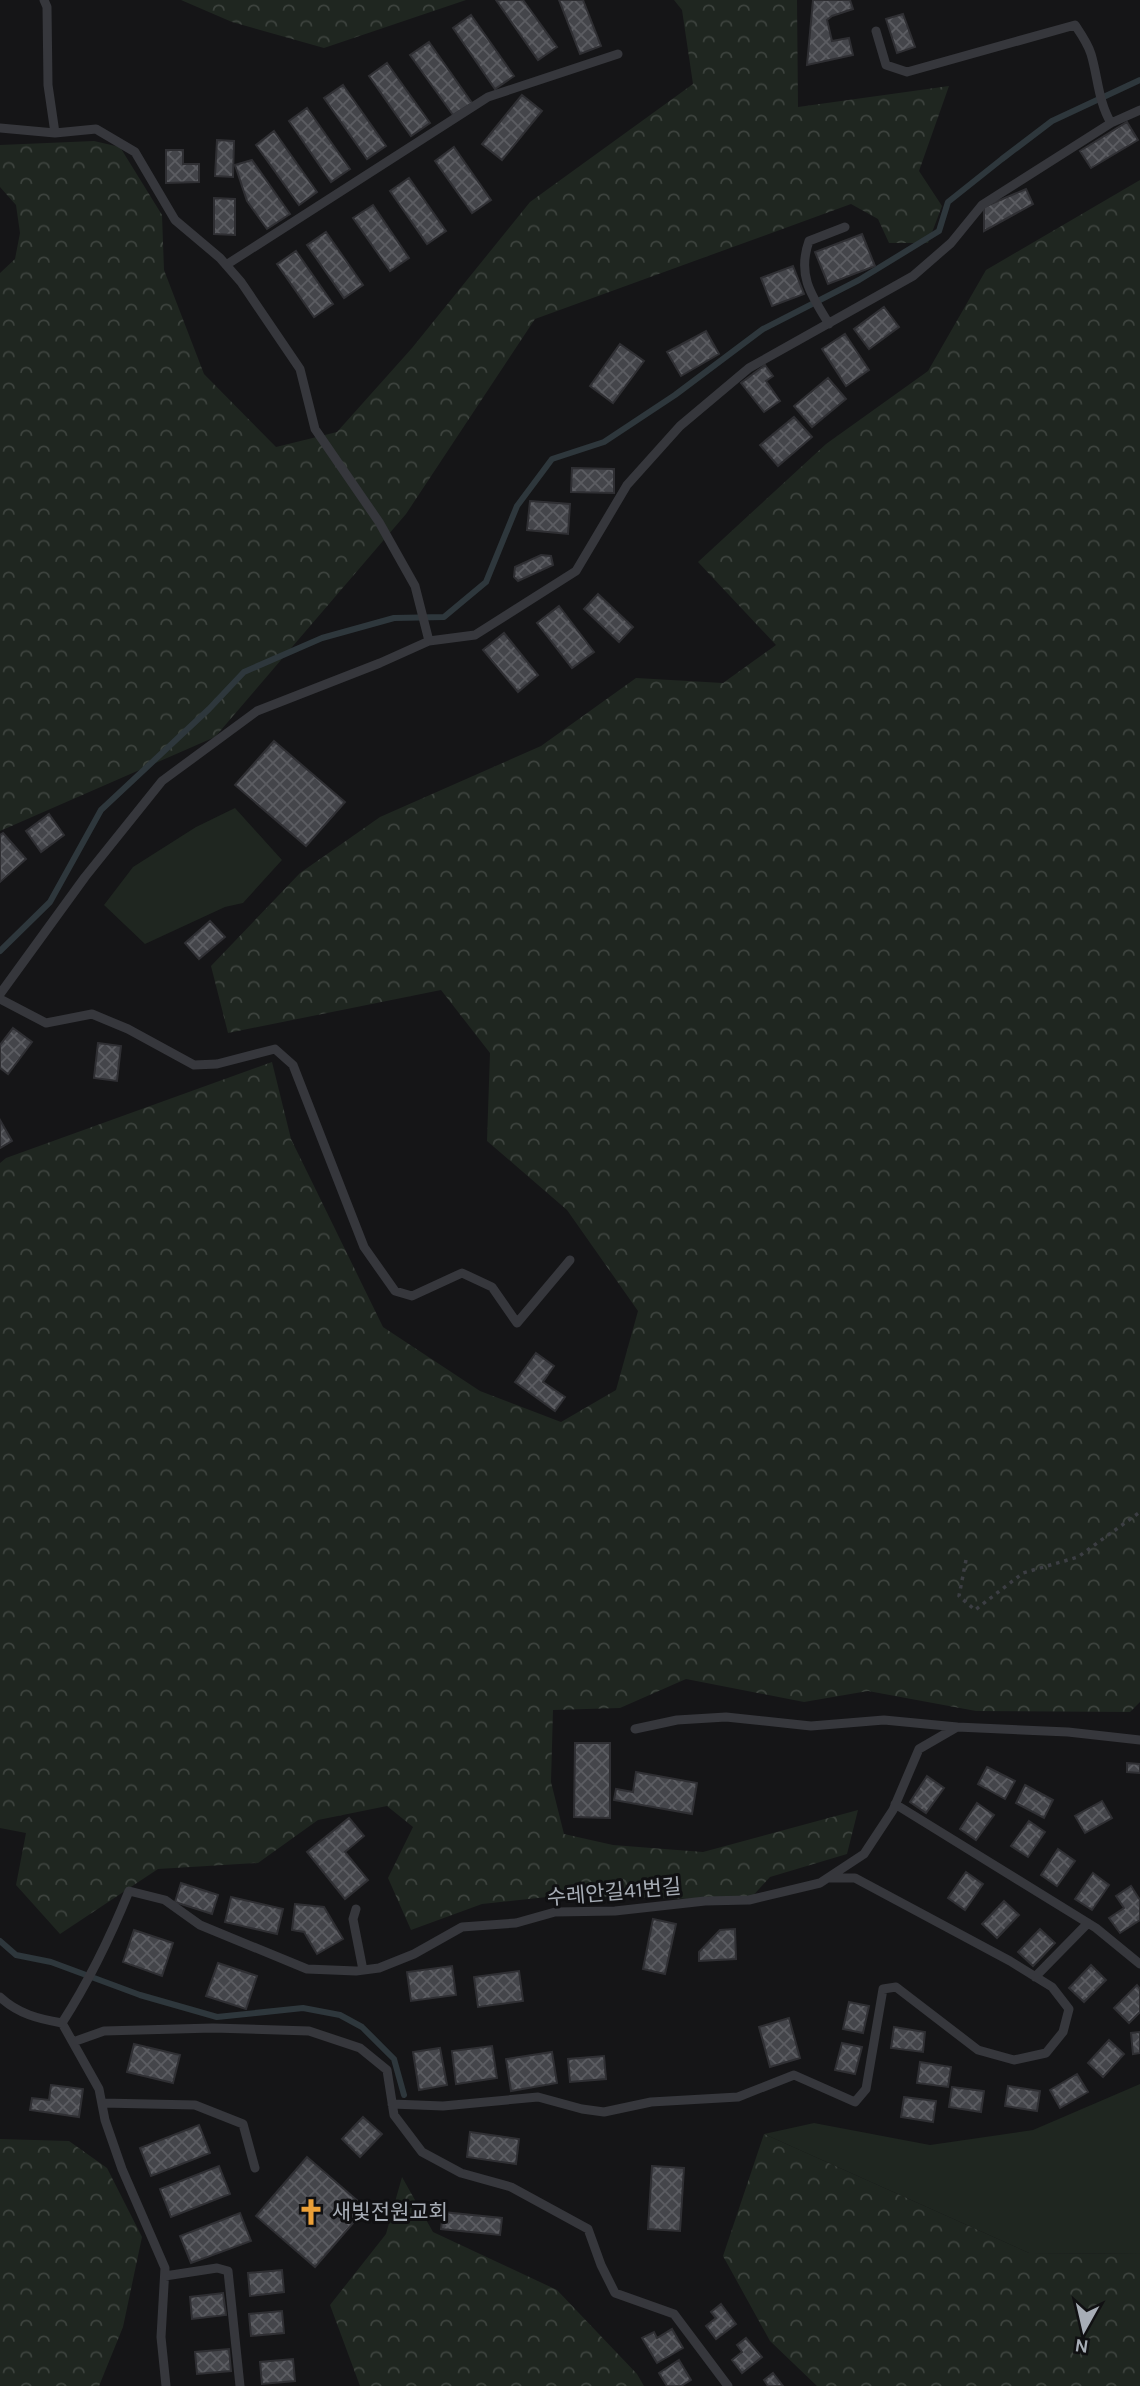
<svg xmlns="http://www.w3.org/2000/svg" width="1140" height="2386" font-family="Karla,'Noto Sans KR',sans-serif">
  <style>
    .green { fill: #1f2620 }
    .forest { fill: url(#forest-crowns) }
    .lines { fill: none; stroke-linecap: round; stroke-linejoin: round }
    .stream { stroke: #2e373c; stroke-width: 6 }
    .building { fill: url(#building-cross-hatch); stroke: #2f2f33; stroke-width: 2 }
    .path { stroke: #3c3e43; stroke-width: 3.5; stroke-dasharray: 3.5 5; stroke-linecap: butt }
    .lane { stroke: #36373c; stroke-width: 9 }
    .labels { text-anchor: middle; stroke-width: 6; stroke-linejoin: round; paint-order: stroke }
    .street-label { font-size: 21px; fill: #a7adb6; stroke: #101012 }
    .poi-label { font-size: 21px; fill: #a7adb6; stroke: #101012; text-anchor: start }
  </style>
  <defs>
    <pattern id="forest-crowns" width="20" height="18" patternUnits="userSpaceOnUse" patternTransform="scale(1.75)"><rect width="20" height="18" fill="#1f2620"/><path d="M2 6a3 3 0 1 1 6 0M12 15a3 3 0 1 1 6 0" fill="none" stroke="#3d433e"/></pattern>
    <pattern id="building-cross-hatch" width="8" height="8" patternUnits="userSpaceOnUse" patternTransform="scale(1.75)"><rect width="8" height="8" fill="#44454a"/><path d="M0 0l8 8M0 8l8-8" fill="none" stroke="#5c5d62"/></pattern>
  </defs>
  <rect width="100%" height="100%" fill="#151517"/>
  <!-- green -->
  <path class="green" d="M235,808L282,860L243,903L225,907L145,944L104,905L133,867L196,827Z
    M1140,2084V2254L1029,2253L764,2134L814,2123L930,2145L1033,2130Z"/>
  <!-- forest -->
  <path class="forest" d="M181,0H466L324,48L232,22Z
    M674,0H797L798,107L949,86L919,171L942,206L928,243H889L878,219L851,204L535,319L406,514L215,737L0,831V273L15,259L20,233L16,205L0,187V145L94,141L120,147L162,215L164,270L204,374L276,447L337,432L412,348L530,202L693,84L682,10Z
    M1140,180V1702L1130,1712L976,1711L868,1691L804,1702L686,1679L620,1708L553,1710L551,1782L564,1834L613,1845L703,1852L858,1810L847,1854L770,1877L749,1900L556,1896L482,1904L411,1930L388,1878L413,1827L387,1806L318,1820L258,1863L158,1869L60,1934L16,1885L26,1833L0,1828V1163L6,1158L272,1062L291,1139L383,1327L480,1391L561,1422L616,1390L638,1311L567,1210L487,1141L490,1053L441,990L228,1033L211,966L300,873L380,817L541,746L636,678L723,683L776,645L698,562L826,444L928,371L986,270Z
    M764,2134L1029,2253L1140,2254V2386H817L770,2341L723,2256Z
    M0,2139L69,2141L107,2168L142,2237L123,2327L99,2386H0Z
    M402,2177L433,2232L557,2290L637,2374L644,2386H360L330,2305L386,2234Z"/>
  <g class="lines">
    <!-- stream -->
    <path class="stream" d="M0,951L50,902L101,810L209,709L244,672L322,638L394,618L444,617L486,582L517,506L552,459L604,442L675,395L763,329L859,280L939,231L948,202L1002,159L1052,121L1140,80
      M0,1941L16,1955L51,1962L140,1995L217,2017L303,2008L340,2015L362,2027L394,2059L404,2095"/>
  </g>
  <!-- building -->
  <path class="building" d="M496,0H523L557,47L538,60Z
    M559,0H583L601,46L580,54Z
    M813,0H850L853,9L832,16L827,20L832,41L849,38L853,55L807,65Z
    M903,14L915,47L897,53L886,19Z
    M471,15L514,76L495,89L453,28Z
    M429,42L472,103L453,115L410,55Z
    M387,63L430,123L411,136L369,76Z
    M343,85L386,146L367,159L324,98Z
    M522,95L542,111L502,160L482,144Z
    M307,108L350,169L331,182L289,121Z
    M1127,122L1138,140L1091,168L1080,151Z
    M274,131L317,192L299,205L256,145Z
    M217,140L234,141L233,177L215,176Z
    M454,147L491,200L472,213L435,161Z
    M166,150H183V164H199V182L166,183Z
    M252,160L290,214L267,229L247,201L235,165Z
    M409,178L446,231L427,244L390,191Z
    M1026,189L1033,204L984,231V207Z
    M214,198L235,199V235L214,234Z
    M373,205L409,258L390,271L353,218Z
    M326,232L363,285L344,298L307,245Z
    M862,234L875,266L828,284L815,252Z
    M296,251L333,304L314,317L277,264Z
    M793,266L804,294L772,306L761,278Z
    M884,307L899,327L869,349L854,329Z
    M706,331L719,354L681,376L667,352Z
    M845,334L869,370L846,386L822,349Z
    M620,344L644,361L613,403L590,386Z
    M765,365L773,376L766,381L780,401L764,412L741,383Z
    M828,378L846,399L812,427L794,406Z
    M794,417L812,437L778,466L760,445Z
    M572,468L614,469V493L571,492Z
    M530,501L570,504L568,534L527,530Z
    M541,555L551,556L553,565L518,581L514,577L515,567Z
    M598,594L633,627L619,642L584,609Z
    M559,606L594,652L572,668L537,623Z
    M504,633L538,675L518,692L483,650Z
    M274,741L345,802L306,846L235,785Z
    M49,814L64,835L41,852L26,831Z
    M3,833L26,859L0,882V835Z
    M210,921L225,937L199,959L185,943Z
    M13,1028L32,1042L8,1074L0,1068V1045Z
    M98,1043L121,1046L117,1081L94,1078Z
    M0,1120L12,1141L0,1148Z
    M536,1353L554,1366L543,1382L565,1397L555,1411L515,1382Z
    M575,1743H610V1818L574,1817Z
    M1127,1763L1140,1764V1773L1127,1772Z
    M987,1767L1015,1781L1005,1799L978,1784Z
    M636,1772L697,1783L692,1814L614,1800L616,1789L633,1792Z
    M927,1776L944,1788L926,1813L910,1802Z
    M1025,1785L1053,1800L1044,1818L1016,1803Z
    M1102,1801L1112,1818L1085,1833L1075,1816Z
    M977,1803L994,1815L976,1840L960,1829Z
    M349,1818L364,1836L345,1852L368,1880L345,1899L307,1852Z
    M1029,1821L1045,1832L1028,1857L1011,1846Z
    M1058,1849L1075,1861L1057,1886L1041,1875Z
    M966,1872L983,1884L965,1910L948,1898Z
    M1093,1873L1109,1885L1092,1910L1075,1899Z
    M181,1883L218,1895L212,1914L175,1902Z
    M1131,1886L1140,1900V1920L1120,1933L1109,1918L1124,1908L1116,1896Z
    M231,1897L283,1909L277,1934L225,1922Z
    M1004,1901L1019,1915L997,1938L982,1924Z
    M295,1904L324,1907L343,1939L317,1954L304,1932L292,1930Z
    M653,1919L676,1924L665,1974L643,1969Z
    M735,1929L736,1959L699,1961V1952L720,1930Z
    M1040,1929L1055,1943L1033,1966L1018,1952Z
    M134,1930L173,1943L162,1976L123,1962Z
    M218,1963L257,1976L246,2009L206,1996Z
    M1091,1965L1106,1980L1084,2002L1069,1988Z
    M452,1966L456,1995L411,2001L407,1972Z
    M519,1971L523,2001L478,2007L474,1977Z
    M1137,1985L1140,1989V2012L1129,2023L1114,2008Z
    M849,2002L869,2006L863,2033L843,2029Z
    M789,2018L800,2058L770,2067L759,2027Z
    M894,2027L925,2032L923,2052L891,2048Z
    M1140,2032V2053L1133,2054L1131,2033Z
    M1109,2040L1124,2054L1103,2077L1088,2063Z
    M842,2043L862,2047L855,2074L835,2070Z
    M134,2044L180,2055L173,2083L127,2072Z
    M492,2046L497,2078L456,2084L452,2051Z
    M440,2048L447,2085L419,2090L413,2052Z
    M552,2052L557,2083L511,2091L506,2059Z
    M604,2056L606,2079L570,2082L568,2059Z
    M920,2062L951,2067L948,2087L917,2083Z
    M1077,2074L1088,2092L1060,2108L1050,2090Z
    M51,2085L83,2089L79,2117L30,2110L32,2098L49,2100Z
    M1008,2086L1040,2091L1037,2111L1005,2106Z
    M952,2087L984,2091L981,2112L949,2107Z
    M904,2097L936,2101L933,2122L901,2117Z
    M363,2117L382,2134L360,2157L342,2139Z
    M199,2125L210,2153L151,2176L140,2148Z
    M470,2132L519,2139L516,2164L467,2157Z
    M307,2157L366,2208L315,2267L256,2216Z
    M219,2166L230,2194L171,2217L160,2189Z
    M652,2166L684,2168L680,2231L648,2229Z
    M443,2212L502,2218L500,2235L441,2229Z
    M240,2213L251,2241L191,2263L180,2236Z
    M282,2270L284,2292L250,2296L248,2273Z
    M223,2293L226,2315L192,2319L190,2297Z
    M721,2304L736,2324L716,2339L706,2326L716,2318L711,2312Z
    M282,2311L284,2333L251,2336L249,2314Z
    M672,2329L683,2348L657,2363L642,2338L654,2332L657,2338Z
    M746,2338L762,2357L742,2373L732,2360L742,2352L737,2345Z
    M229,2349L231,2371L197,2374L195,2352Z
    M293,2359L295,2381L262,2384L260,2362Z
    M679,2360L691,2380L681,2386H667L659,2373Z
    M773,2373L783,2386H768L764,2380Z"/>
  <g class="lines">
    <!-- path -->
    <path class="path" d="M966,1560L959,1596L975,1610L1023,1573L1078,1557L1140,1512"/>
    <!-- lane -->
    <path class="lane" d="M44,0L47,7L48,85L55,133
      M876,31L886,65L907,72L1075,25C1081,34 1088,44 1091,54C1098,77 1098,101 1111,123
      M0,128L55,133L96,129L135,152L175,220L220,258L241,282L300,369L315,429L379,522L415,586L429,641
      M226,265L488,97L618,54
      M829,324C811,295 797,275 809,241L845,227
      M0,994L85,877L162,781L257,711L380,663L429,641L475,635L576,571L627,485L680,426L749,368L913,276L951,243L982,205L1111,123L1140,110
      M0,999L46,1023L92,1014L128,1029L194,1065L217,1064L275,1049L293,1065L364,1247L395,1291L412,1296L462,1273L492,1287L517,1323L570,1260
      M635,1729L677,1720L726,1717L811,1726L884,1720L957,1727
      M895,1804L1096,1928L1140,1964
      M356,1909L353,1919L363,1970
      M1035,1977L1088,1923
      M0,1997C18,2014 39,2019 62,2023C89,1981 110,1938 129,1891L165,1900L200,1925L307,1969L356,1971L379,1968L414,1954L462,1927L516,1923L555,1912L615,1911L705,1901L749,1900L820,1883L864,1854L893,1810L919,1749L957,1727L1068,1732L1140,1740
      M62,2023L99,2089L105,2120L122,2169L165,2268L161,2337L166,2386
      M73,2042L104,2031L213,2028L309,2031L360,2048L387,2070L394,2115L422,2152L461,2173L511,2187L588,2229L601,2265L615,2293L674,2314L728,2386
      M102,2103L195,2105L243,2124L255,2168
      M392,2104L443,2106L538,2097L582,2109L604,2112L651,2102L738,2097L794,2075L855,2102L866,2089L883,1989L896,1987L978,2050L1014,2060L1046,2053L1063,2032L1069,2009L1052,1987L1010,1961L855,1878H829
      M165,2276L217,2268L228,2271L240,2386"/>
  </g>
  <!-- icons -->
  <defs>
    <symbol id="church-bare" viewBox="-9 -9 18 18"><path d="M-1.2-6h2.4v3.5h3.3v2.4h-3.3V6h-2.4V-.1h-3.3v-2.4h3.3Z" fill="#eba038" stroke="#101012" stroke-width="2.5" paint-order="stroke"/></symbol>
  </defs>
  <g fill-rule="evenodd">
    <use href="#church-bare" x="292" y="2193" width="38" height="38"/>
  </g>
  <g class="labels">
    <!-- street labels -->
    <g class="street-label">
      <text transform="translate(614 1892) rotate(-5)" y="7">수레안길41번길</text>
    </g>
    <!-- poi labels -->
    <g class="poi-label">
      <text x="332" y="2219">새빛전원교회</text>
    </g>
  </g>
  <!-- north arrow -->
  <g transform="translate(1084 2330) rotate(188)" stroke="#101012" stroke-width="5" paint-order="stroke">
  <path d="M0-5L12 26L0 18L-12 26Z" fill="#a7adb6"/>
  <text y="-10" font-size="19" font-weight="bold" text-anchor="middle" fill="#a7adb6">N</text>
  </g>
</svg>
